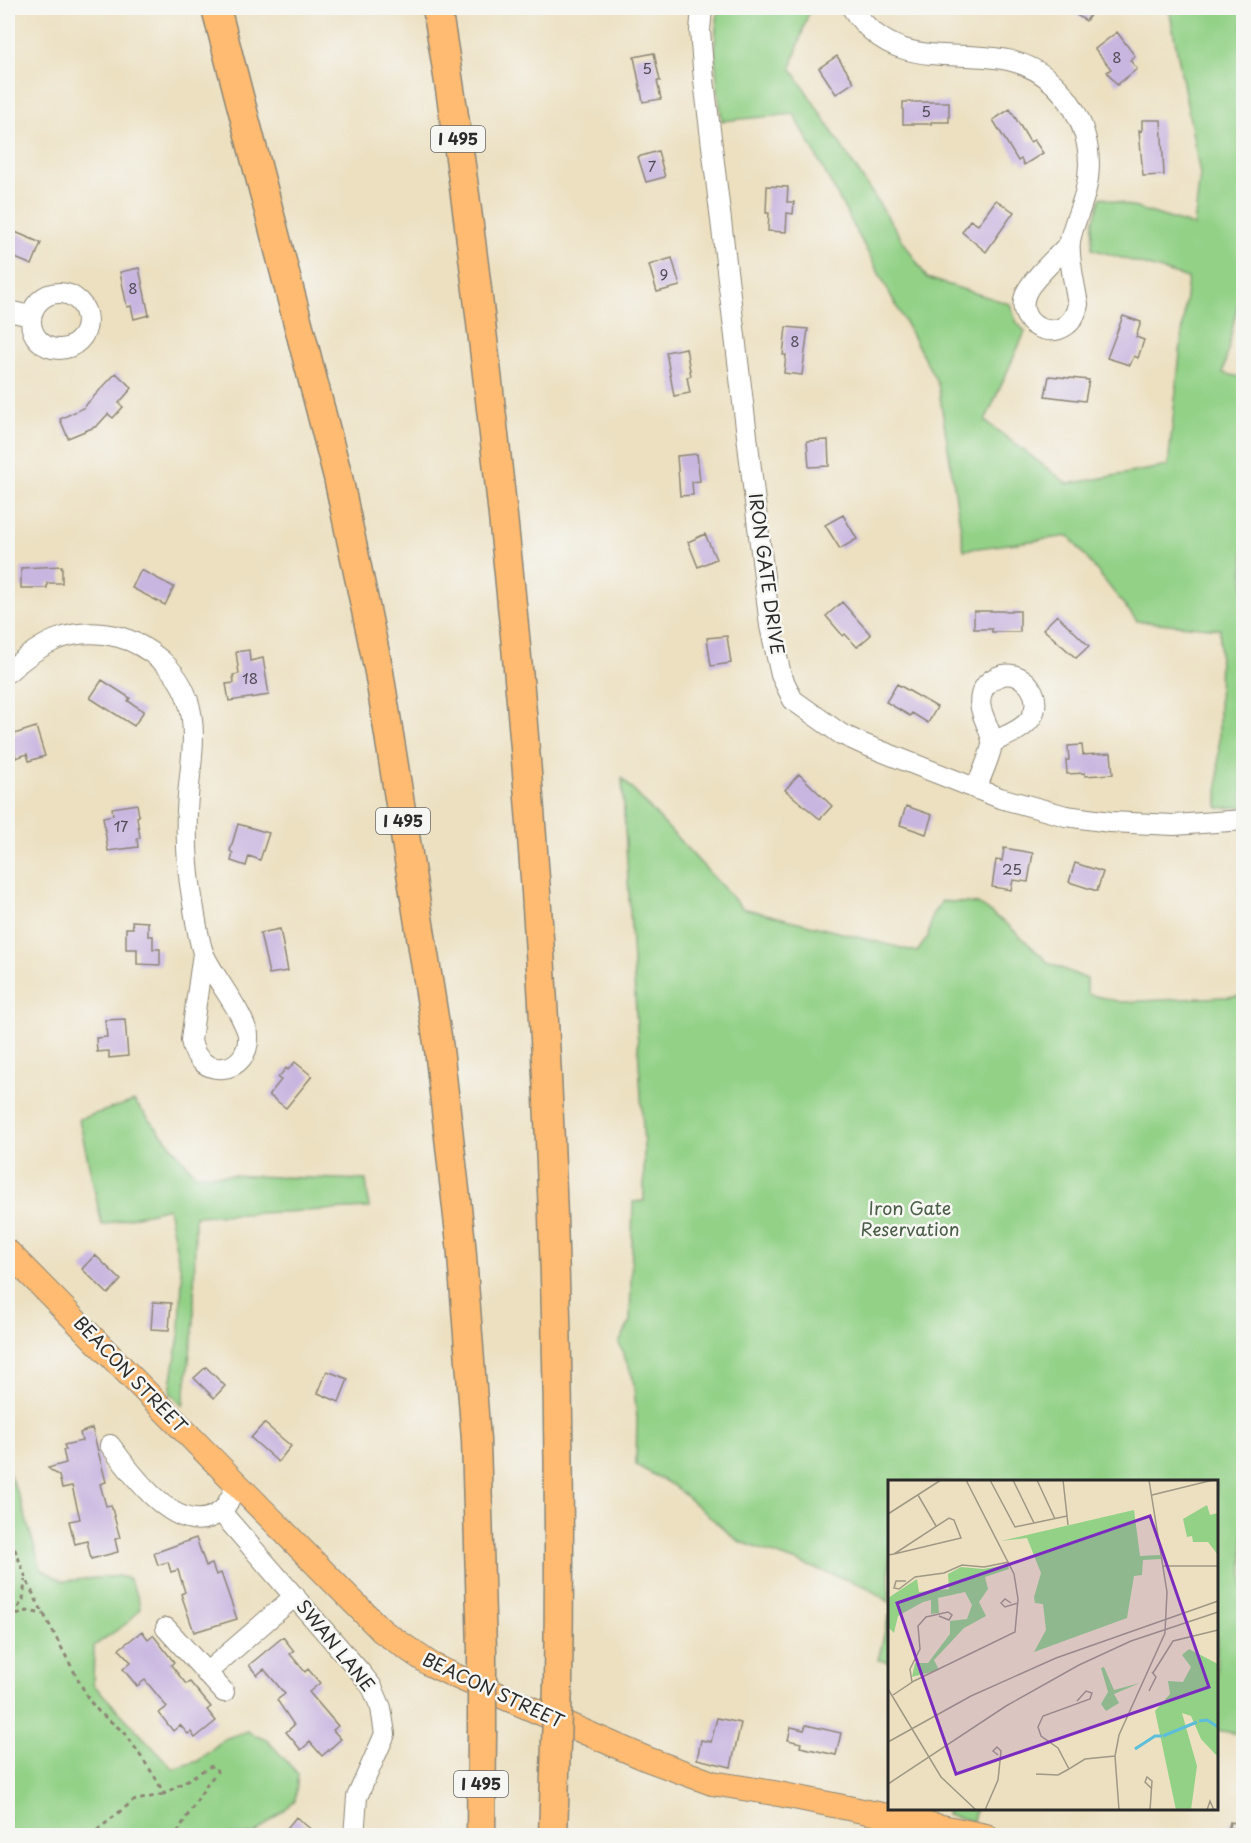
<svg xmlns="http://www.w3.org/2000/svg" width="1251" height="1843" font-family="'Playpen Sans',sans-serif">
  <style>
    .green { fill: #93d187; stroke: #5f7e59; stroke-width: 1.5 }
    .building { fill: #c9b6e0 }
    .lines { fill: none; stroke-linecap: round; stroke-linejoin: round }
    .minor-casing { stroke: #8c8676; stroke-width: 22 }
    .major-casing { stroke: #8c8676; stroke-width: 26 }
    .highway-casing { stroke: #8c8676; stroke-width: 31 }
    .path { stroke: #8c8676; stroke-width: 3; stroke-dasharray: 4.5 4.5; stroke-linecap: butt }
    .minor { stroke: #fff; stroke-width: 20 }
    .major { stroke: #febb71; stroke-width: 24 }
    .highway { stroke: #febb71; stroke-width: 28 }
    .highway-bridge-casing { stroke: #8c8676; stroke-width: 31; stroke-linecap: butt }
    .highway-bridge { stroke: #febb71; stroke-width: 28 }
    .labels { text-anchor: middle; stroke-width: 5; stroke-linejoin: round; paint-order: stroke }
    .number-label { font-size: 15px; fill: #524e58 }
    .shield { fill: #f6f6f2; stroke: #686867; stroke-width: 1.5 }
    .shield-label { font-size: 16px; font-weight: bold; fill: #2b2b2b }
    .street-label { font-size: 18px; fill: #2b2b2b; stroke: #f6f6f2 }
    .park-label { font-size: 18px; fill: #4a5d47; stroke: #f6f6f2 }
    .inset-river { fill: none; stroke: #5cbeda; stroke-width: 3 }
    .inset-road { fill: none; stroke: #9f9885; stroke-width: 1.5 }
    .view { fill: #7b2cbf; fill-opacity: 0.15; stroke: #7b2cbf; stroke-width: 3 }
    .inset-edge { fill: none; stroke: #2b2b2b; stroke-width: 3 }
  </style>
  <rect width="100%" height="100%" fill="#f6f6f2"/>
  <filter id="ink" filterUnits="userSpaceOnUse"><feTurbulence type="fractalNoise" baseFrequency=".0167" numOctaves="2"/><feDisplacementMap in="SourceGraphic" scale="12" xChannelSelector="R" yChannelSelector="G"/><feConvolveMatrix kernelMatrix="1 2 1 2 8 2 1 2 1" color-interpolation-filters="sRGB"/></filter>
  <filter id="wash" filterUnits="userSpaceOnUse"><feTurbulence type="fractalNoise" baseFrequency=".008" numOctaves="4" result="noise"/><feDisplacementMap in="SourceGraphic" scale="24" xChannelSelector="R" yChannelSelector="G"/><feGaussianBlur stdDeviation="1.35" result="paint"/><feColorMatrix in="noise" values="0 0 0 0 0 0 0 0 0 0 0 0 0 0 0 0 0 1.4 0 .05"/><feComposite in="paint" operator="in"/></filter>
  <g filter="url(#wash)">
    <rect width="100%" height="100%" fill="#ece0c1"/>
    <!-- green -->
    <path class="green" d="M719,8H810L791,68L927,278L1010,304L1016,321L1025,332L985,421L1068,484L1168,466L1188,278L1092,249L1093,223L1101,197L1194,226L1200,174L1169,8H1243V279L1223,373L1244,378L1243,807L1218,808L1220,629L1137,621L1069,536L964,550L938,384L794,114L722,121C717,80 711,49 719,8Z
      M622,778L742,908L917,952L928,937L932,915L942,901L978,904L1008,925L1049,963L1087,979V994L1121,1002L1243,996V1735L1217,1730L1216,1482H890L889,1602L865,1586L738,1541L674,1486L636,1465L637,1418L633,1378L619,1343L630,1322L633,1202L644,1201V1146Z
      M134,1101L195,1174L366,1180L369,1208L195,1216L194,1323L183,1406L170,1392L180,1330L182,1277L168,1208L102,1225L79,1119Z
      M8,1471L21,1502L41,1569L63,1581L118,1576L129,1579L138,1598L140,1608L130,1621L94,1646L93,1684L173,1769L198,1761L224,1739L247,1731L268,1741L298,1774L295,1801L253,1835H8Z
      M889,1615L890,1662H889L878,1660Z
      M947,1809V1808L976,1809L973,1821L946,1815Z"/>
    <g id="blocks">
      <!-- building -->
      <path class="building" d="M1065,8H1095L1086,21Z
        M1117,32L1135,56L1130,60L1137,69L1117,85L1107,72L1111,69L1095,49Z
        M654,53L660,81H657L661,99L643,102L634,57Z
        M837,56L854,82L836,94L819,68Z
        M903,102H949V122H931V124H903Z
        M1010,109L1030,142L1034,140L1043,153L1024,165L1021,159L1018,161L993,120Z
        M1142,120H1161L1164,175L1143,176L1139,130L1142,131Z
        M658,151L665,177L646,182L638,157Z
        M767,186L788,187L787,202H794L793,214L787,213L786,232L768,231L769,213H766Z
        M996,200L1014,212L986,252L962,232L970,220L978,225Z
        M8,229L41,243L32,265L8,255Z
        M672,258L680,286L657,292L649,265Z
        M139,268L149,315L134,319L131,306L127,307L120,272Z
        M1123,316L1141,322L1136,337L1144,340L1138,358L1134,356L1130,365L1107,358Z
        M786,327L808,329L802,375L784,373L786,355H783Z
        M686,348L691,376L687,377L690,393L674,396L666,352Z
        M116,373L132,388L119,403L123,407L113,418L108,414L97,426L68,438L60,419L83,408Z
        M1049,376L1089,380L1085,401L1045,396Z
        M828,440L829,466L809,467L807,441Z
        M697,454L700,481L692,482L693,495L680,496L677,456Z
        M843,515L857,539L840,549L825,525Z
        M705,534L716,559L698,567L688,542Z
        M62,566V583H47V588H21V568Z
        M141,570L174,587L165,605L132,588Z
        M842,602L871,635L857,647L845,634L843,636L826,616Z
        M974,611H1020V632H992V629H974Z
        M1057,615L1089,646L1076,658L1043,629Z
        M727,636L731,663L711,666L707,638Z
        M249,650L250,661L263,658L269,695L229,701L226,684L234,683L233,675L239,674L236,652Z
        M102,680L130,698L128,701L144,711L134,726L90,698Z
        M897,684L937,707L928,723L912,713L910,716L886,702Z
        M36,727L45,756L29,761L27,754L16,758L14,750L8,752V736Z
        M1082,745L1083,755L1111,753L1113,774L1085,776V773L1067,774L1066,760H1069L1068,746Z
        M799,774L832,806L820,819L785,790Z
        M137,804L139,816L137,817L140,838H137L138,847L108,851L103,817L113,815L112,808Z
        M906,806L932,815L926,834L900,825Z
        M238,824L269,833L260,860L249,856L246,866L231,861L233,853L230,851Z
        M1004,848L1033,853L1028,882L1013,880L1011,890L992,887L996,860L1002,861Z
        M1075,863L1103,872L1097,891L1069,882Z
        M132,921L148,922V936H153V949H160V965L137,964V949H126V928H133Z
        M280,929L288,971L269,974L260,933Z
        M125,1019L128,1056L109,1058V1051L97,1052L96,1038L107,1037L105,1020Z
        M295,1062L312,1076L286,1108L269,1095L281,1080L278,1078L286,1068L288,1070Z
        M95,1255L121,1280L108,1294L82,1269Z
        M153,1302L171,1303L169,1330L151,1329Z
        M206,1367L225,1386L214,1398L194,1378Z
        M327,1371L348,1379L339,1402L318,1393Z
        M264,1423L291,1446L278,1462L251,1438Z
        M92,1428L106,1482L100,1484L106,1506L111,1505L120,1538L115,1539L118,1552L91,1559L87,1541L75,1544L69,1521L80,1519L72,1486L62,1488L59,1476L48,1468L66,1463L63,1450H66L64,1445L82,1441L80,1433Z
        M196,1538L206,1566L212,1564L216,1575L221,1573L237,1619L194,1632L181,1594L185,1592L178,1570L171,1572L168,1562L158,1565L154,1553Z
        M142,1631L148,1639L153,1635L174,1662L171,1665L186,1684L190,1682L211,1707L207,1710L216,1721L195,1738L191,1732L188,1734L180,1725L173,1731L159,1713L167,1707L145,1680L137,1686L123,1669L131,1662L119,1649Z
        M283,1637L294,1651L290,1654L305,1672L308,1669L320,1683L309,1692L338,1726L333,1730L341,1739L322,1756L310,1742L301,1750L286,1732L294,1725L277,1700L285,1694L264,1669L257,1675L249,1665Z
        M717,1718L741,1723L731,1767L697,1759L701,1740L711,1742Z
        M806,1725L841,1733L836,1755L800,1747L801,1743L788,1740L791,1727L804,1730Z
        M296,1817L319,1836H281Z
        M1230,1822L1244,1825V1836H1227Z"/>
    </g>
  </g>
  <g filter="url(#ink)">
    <use href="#blocks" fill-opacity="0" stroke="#8c8676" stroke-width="1.5"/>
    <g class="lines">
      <defs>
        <path id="minor" d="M702,8L700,31L704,80L770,626L781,675L793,700L841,734L863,744L1000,798L1066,816L1110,822L1174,825L1244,820
          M852,8C906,91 993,26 1054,84C1083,112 1096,153 1085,193C1081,209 1073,224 1070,241C1068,258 1075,286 1078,304C1070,349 1011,330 1026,293C1032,279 1059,255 1070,243
          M31 321a28 28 0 1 1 56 0a28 28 0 1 1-56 0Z
          M8,311L31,316
          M8,672C42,642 72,625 119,637C135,641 149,650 162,661C209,704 189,757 187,811C186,840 187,868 192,897C195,914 198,940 204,955C217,982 239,1006 248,1034C251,1076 197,1081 191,1040L203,953
          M976,789C980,778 993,750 992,741C989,722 973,707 984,688C988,681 995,677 1003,675C1026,671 1044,698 1031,718C1023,730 1005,736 993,742
          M110,1445C131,1473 179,1542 220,1512C227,1507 233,1493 237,1485
          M221,1512L361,1673L372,1687L381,1708L385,1734L357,1797L354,1836
          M166,1628L224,1692
          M206,1673L295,1596
          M886,1836L892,1816"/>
        <path id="major" d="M8,1252L382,1631L430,1664L453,1675L647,1759L712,1783L774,1793L986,1836"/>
        <path id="highway" d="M216,8L338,477L379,672L439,1049L461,1243L476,1440L482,1651
          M437,8C462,155 479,303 496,452C542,861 564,1273 558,1684
          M481,1836L482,1733
          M553,1836L556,1743"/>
      </defs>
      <!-- minor casing -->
      <use href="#minor" class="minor-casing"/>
      <!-- major casing -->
      <use href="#major" class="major-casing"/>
      <!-- highway casing -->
      <use href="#highway" class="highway-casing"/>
      <!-- path -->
      <path class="path" d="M8,1532L30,1588L89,1700L99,1712L125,1733L155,1777L164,1794L209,1767L213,1766L216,1768L217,1772L207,1784L175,1836
        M13,1615L23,1600L25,1580
        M8,1618L27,1611L44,1614
        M90,1836L133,1801L164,1794"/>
      <!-- minor -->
      <use href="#minor" class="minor"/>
      <!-- major -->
      <use href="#major" class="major"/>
      <!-- highway -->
      <use href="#highway" class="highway"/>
      <defs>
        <path id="highway-bridge" d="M482,1733V1651
          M556,1743L558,1684"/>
      </defs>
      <!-- highway-bridge casing -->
      <use href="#highway-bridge" class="highway-bridge-casing"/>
      <!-- highway-bridge -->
      <use href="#highway-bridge" class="highway-bridge"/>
    </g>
  </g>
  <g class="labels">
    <!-- number labels -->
    <g class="number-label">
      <text x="1117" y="63">8</text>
      <text x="647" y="74">5</text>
      <text x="926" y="117">5</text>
      <text x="652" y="172">7</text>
      <text x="664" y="280">9</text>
      <text x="133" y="294">8</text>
      <text x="795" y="347">8</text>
      <text x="250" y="684">18</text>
      <text x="121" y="832">17</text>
      <text x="1012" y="875">25</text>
    </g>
    <!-- shield labels -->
    <g class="shield">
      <rect x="431" y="126" width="54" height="26" rx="4.5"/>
      <rect x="376" y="808" width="54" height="26" rx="4.5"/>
      <rect x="454" y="1771" width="54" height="26" rx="4.5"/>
    </g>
    <g class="shield-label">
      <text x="458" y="145">I 495</text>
      <text x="403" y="827">I 495</text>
      <text x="481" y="1790">I 495</text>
    </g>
    <!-- street labels -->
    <g class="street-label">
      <text transform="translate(766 574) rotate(82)" y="6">IRON GATE DRIVE</text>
      <text transform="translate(130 1375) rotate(46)" y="6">BEACON STREET</text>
      <text transform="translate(335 1646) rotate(51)" y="6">SWAN LANE</text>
      <text transform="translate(493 1691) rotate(25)" y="6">BEACON STREET</text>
    </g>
    <!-- park labels -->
    <g class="park-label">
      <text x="910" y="1215">Iron Gate<tspan x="910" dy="21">Reservation</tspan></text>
    </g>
  </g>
  <!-- overview -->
  <g transform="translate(888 1480)">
    <rect width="330" height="330" fill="#ece0c1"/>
    <path d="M319,25L322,35L330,33V75L320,62H305L304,56L299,57L295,39ZM246,30L252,76L272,75L273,79L255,80L254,95L246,96L239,138L146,172L158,150L155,124L147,123L146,117L153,93L139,58L113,61ZM120,85L121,89L97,97L100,109L91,122L98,136L76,148L46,180L51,190L24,197L27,183H40L62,154V141L79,139L84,125L77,112L50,118L51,133L43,134V120L35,122L10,136L6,153L0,147V118L29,99L31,112L61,109L60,94L73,87L95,89ZM301,169L330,184V277L313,259L303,236L294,233L309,286L303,330H288L267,231L282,214L280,201L295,202L303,187L294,175ZM216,187L226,210L252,203L226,214L231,223L218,231L213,224L220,212L213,188Z" fill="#93d187"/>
    <path class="inset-river" d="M311,241L319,240L330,247M275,256L309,242M247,269L267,256H274"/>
    <path class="inset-road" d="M102,0L127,47L179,36M125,0L146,43M149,0L167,39M175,0L180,45M30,15L48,46M264,15L325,0M0,34L53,0M0,75L6,74L73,58L66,40L61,38L6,74M275,86H330M18,101H8L6,108L11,109L27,97L56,93L74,85L96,87L121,82M123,123L117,119L113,123L117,127L130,123M265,193L285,161L330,150M24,202L22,189L32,169L30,146L38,137L60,132L64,135L61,140L51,136M0,209L53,297L88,330M261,211L268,197L264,192M5,215L26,201L127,152L130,119L126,94L78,0M189,221L198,211L204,213L202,219L155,236L150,247L153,256L170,268L181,289L197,279L227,276M0,262L83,216L168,178L330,121M148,294L170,295L181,289M0,304L118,226L191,185L243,161L330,132M97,330L110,300L113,271L109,267L105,271L110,275M231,330L227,276L231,255L277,153L279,112L261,0M262,330L264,301L259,297L257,302L263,308M319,330L322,321L326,330"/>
    <path class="view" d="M262,36L321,207L68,294L9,123Z"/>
    <rect width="330" height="330" class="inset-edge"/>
  </g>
  <!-- margin -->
  <rect width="1251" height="1843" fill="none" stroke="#f6f6f2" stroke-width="30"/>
</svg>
